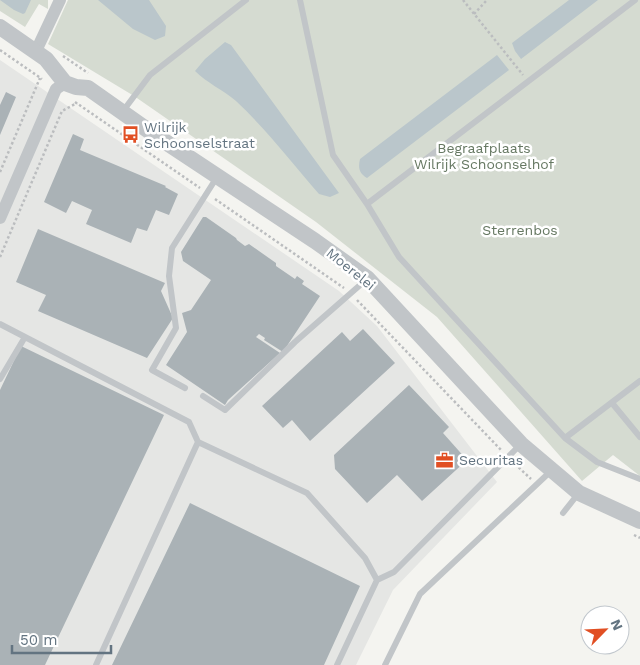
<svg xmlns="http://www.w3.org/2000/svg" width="640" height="665" font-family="'Work Sans',sans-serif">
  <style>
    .built { fill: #e5e6e4 }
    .green { fill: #d5dbd1 }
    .water { fill: #bac6cb }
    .building { fill: #aab2b6 }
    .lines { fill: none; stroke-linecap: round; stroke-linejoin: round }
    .path { stroke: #bbbdbf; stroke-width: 2.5; stroke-dasharray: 2.5 2.5; stroke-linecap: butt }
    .service { stroke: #c1c5c8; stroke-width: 6 }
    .minor { stroke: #c1c5c8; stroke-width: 12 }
    .tertiary { stroke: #c1c5c8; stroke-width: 16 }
    .labels { text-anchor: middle; stroke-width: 5; stroke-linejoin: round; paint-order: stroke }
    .poi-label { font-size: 14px; fill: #637481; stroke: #fff; text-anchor: start }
    .park-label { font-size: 14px; fill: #667862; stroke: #fff }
    .street-label { font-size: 14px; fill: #637481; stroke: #fff }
  </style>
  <rect width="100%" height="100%" fill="#f4f4f0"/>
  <!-- built -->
  <path class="built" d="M0,60L339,291L377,326L497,482L393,590L356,665H0Z"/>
  <!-- green -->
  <path class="green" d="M0,0H48V9L39,4L25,27L0,11Z
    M68,0H640V476L613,455L582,481L437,317L316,222L134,96L48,44Z"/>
  <!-- water -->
  <path class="water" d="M0,0H31L25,13L23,14L14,10Z
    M98,0H149L166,26L165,36L155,40L133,29Z
    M569,0H598L521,59L515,51L512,43Z
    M225,42L231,45L339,193L330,197L319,194C292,163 266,129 236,101C223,90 207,83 195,71L205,59Z
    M497,55L509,70L367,178C359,173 358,168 360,159Z"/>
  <!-- building -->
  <path class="building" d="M6,92L16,97L0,135V105Z
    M73,134L84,139L80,150L166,186L165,187L178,194L169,215L156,210L147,231L137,228L131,243L86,224L92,210L72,201L66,213L44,202Z
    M203,217H206L236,238L237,240L245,246L249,244L276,263V266L295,279L297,276L304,281L302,284L320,296L283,352L264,340L265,338L259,334L256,337L280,353L228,400L225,405L166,365L187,332L182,313L191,310L211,280L183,261L181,252Z
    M38,229L165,283L161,291L173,318L147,358L38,311L46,295L16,282Z
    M363,329L395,363L310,441L292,420L283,428L262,406L342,332L350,341Z
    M21,346L164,415L45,665H0V390Z
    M409,385L449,427L443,433L467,460L422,501L397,475L367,503L335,469L334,455Z
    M190,503L360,586L324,665H112Z"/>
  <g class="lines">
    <!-- path -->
    <path class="path" d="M463,0L523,75
      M474,14L487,0
      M0,50L42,79
      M63,56L88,73
      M75,102L200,188
      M0,172L40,78
      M215,199L344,288
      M0,257L62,111L77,103
      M357,300L502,451
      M515,464L531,479
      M634,535L640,538"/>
    <!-- service -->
    <path class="service" d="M300,0L333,155L367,204L399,257L565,438L597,462L640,479
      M123,111L150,75L246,0
      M367,204L635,0
      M0,324L189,422L198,442L307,493L365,558L377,580
      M0,379L25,337
      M185,388L152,370L176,328L169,276L172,248L217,177
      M203,396L225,410L295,342L367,279
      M612,403L640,437
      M565,438L640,381
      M563,513L578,494
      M96,665L198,442
      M337,665L377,580L394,572L521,444
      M385,665L420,594L551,471"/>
    <!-- minor -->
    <path class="minor" d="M36,51L60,0
      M0,218L56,89L65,83"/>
    <!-- tertiary -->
    <path class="tertiary" d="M0,27L46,59L65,83L76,87L88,88L149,131L315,241L367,278L521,444L579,493L640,521"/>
  </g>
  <!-- icons -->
  <defs>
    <symbol id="bus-bare" viewBox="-9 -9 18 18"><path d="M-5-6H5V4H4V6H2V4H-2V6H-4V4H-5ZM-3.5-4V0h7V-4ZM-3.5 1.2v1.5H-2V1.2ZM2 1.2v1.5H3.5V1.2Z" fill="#e14f23" stroke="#fff" stroke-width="2.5" paint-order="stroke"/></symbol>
    <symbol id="office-bare" viewBox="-9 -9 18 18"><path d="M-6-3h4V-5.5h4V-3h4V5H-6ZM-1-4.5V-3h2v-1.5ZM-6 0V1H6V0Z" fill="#e14f23" stroke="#fff" stroke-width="2.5" paint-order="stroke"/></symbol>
  </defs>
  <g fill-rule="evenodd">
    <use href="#bus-bare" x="118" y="122" width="25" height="25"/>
    <use href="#office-bare" x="432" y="448" width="25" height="25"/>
  </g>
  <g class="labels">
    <!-- poi labels -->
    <g class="poi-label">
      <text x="144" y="132">Wilrijk<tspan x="144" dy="16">Schoonselstraat</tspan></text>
      <text x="459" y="465">Securitas</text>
    </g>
    <!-- park labels -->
    <g class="park-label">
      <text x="484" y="153">Begraafplaats<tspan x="484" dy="16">Wilrijk Schoonselhof</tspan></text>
      <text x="520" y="235">Sterrenbos</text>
    </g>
    <!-- street labels -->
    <g class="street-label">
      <text transform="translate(351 269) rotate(39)" y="5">Moerelei</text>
    </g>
  </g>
  <!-- north arrow -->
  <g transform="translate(605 630) rotate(66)"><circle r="24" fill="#ffffff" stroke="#c1c7cd"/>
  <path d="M0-4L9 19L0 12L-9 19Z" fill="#e14f23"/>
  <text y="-8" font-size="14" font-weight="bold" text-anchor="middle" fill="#637481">N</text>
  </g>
  <!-- scale -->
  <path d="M12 645v8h99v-8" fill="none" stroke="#637481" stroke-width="2.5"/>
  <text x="20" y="645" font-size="15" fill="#637481" stroke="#ffffff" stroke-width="4" paint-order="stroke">50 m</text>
</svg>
